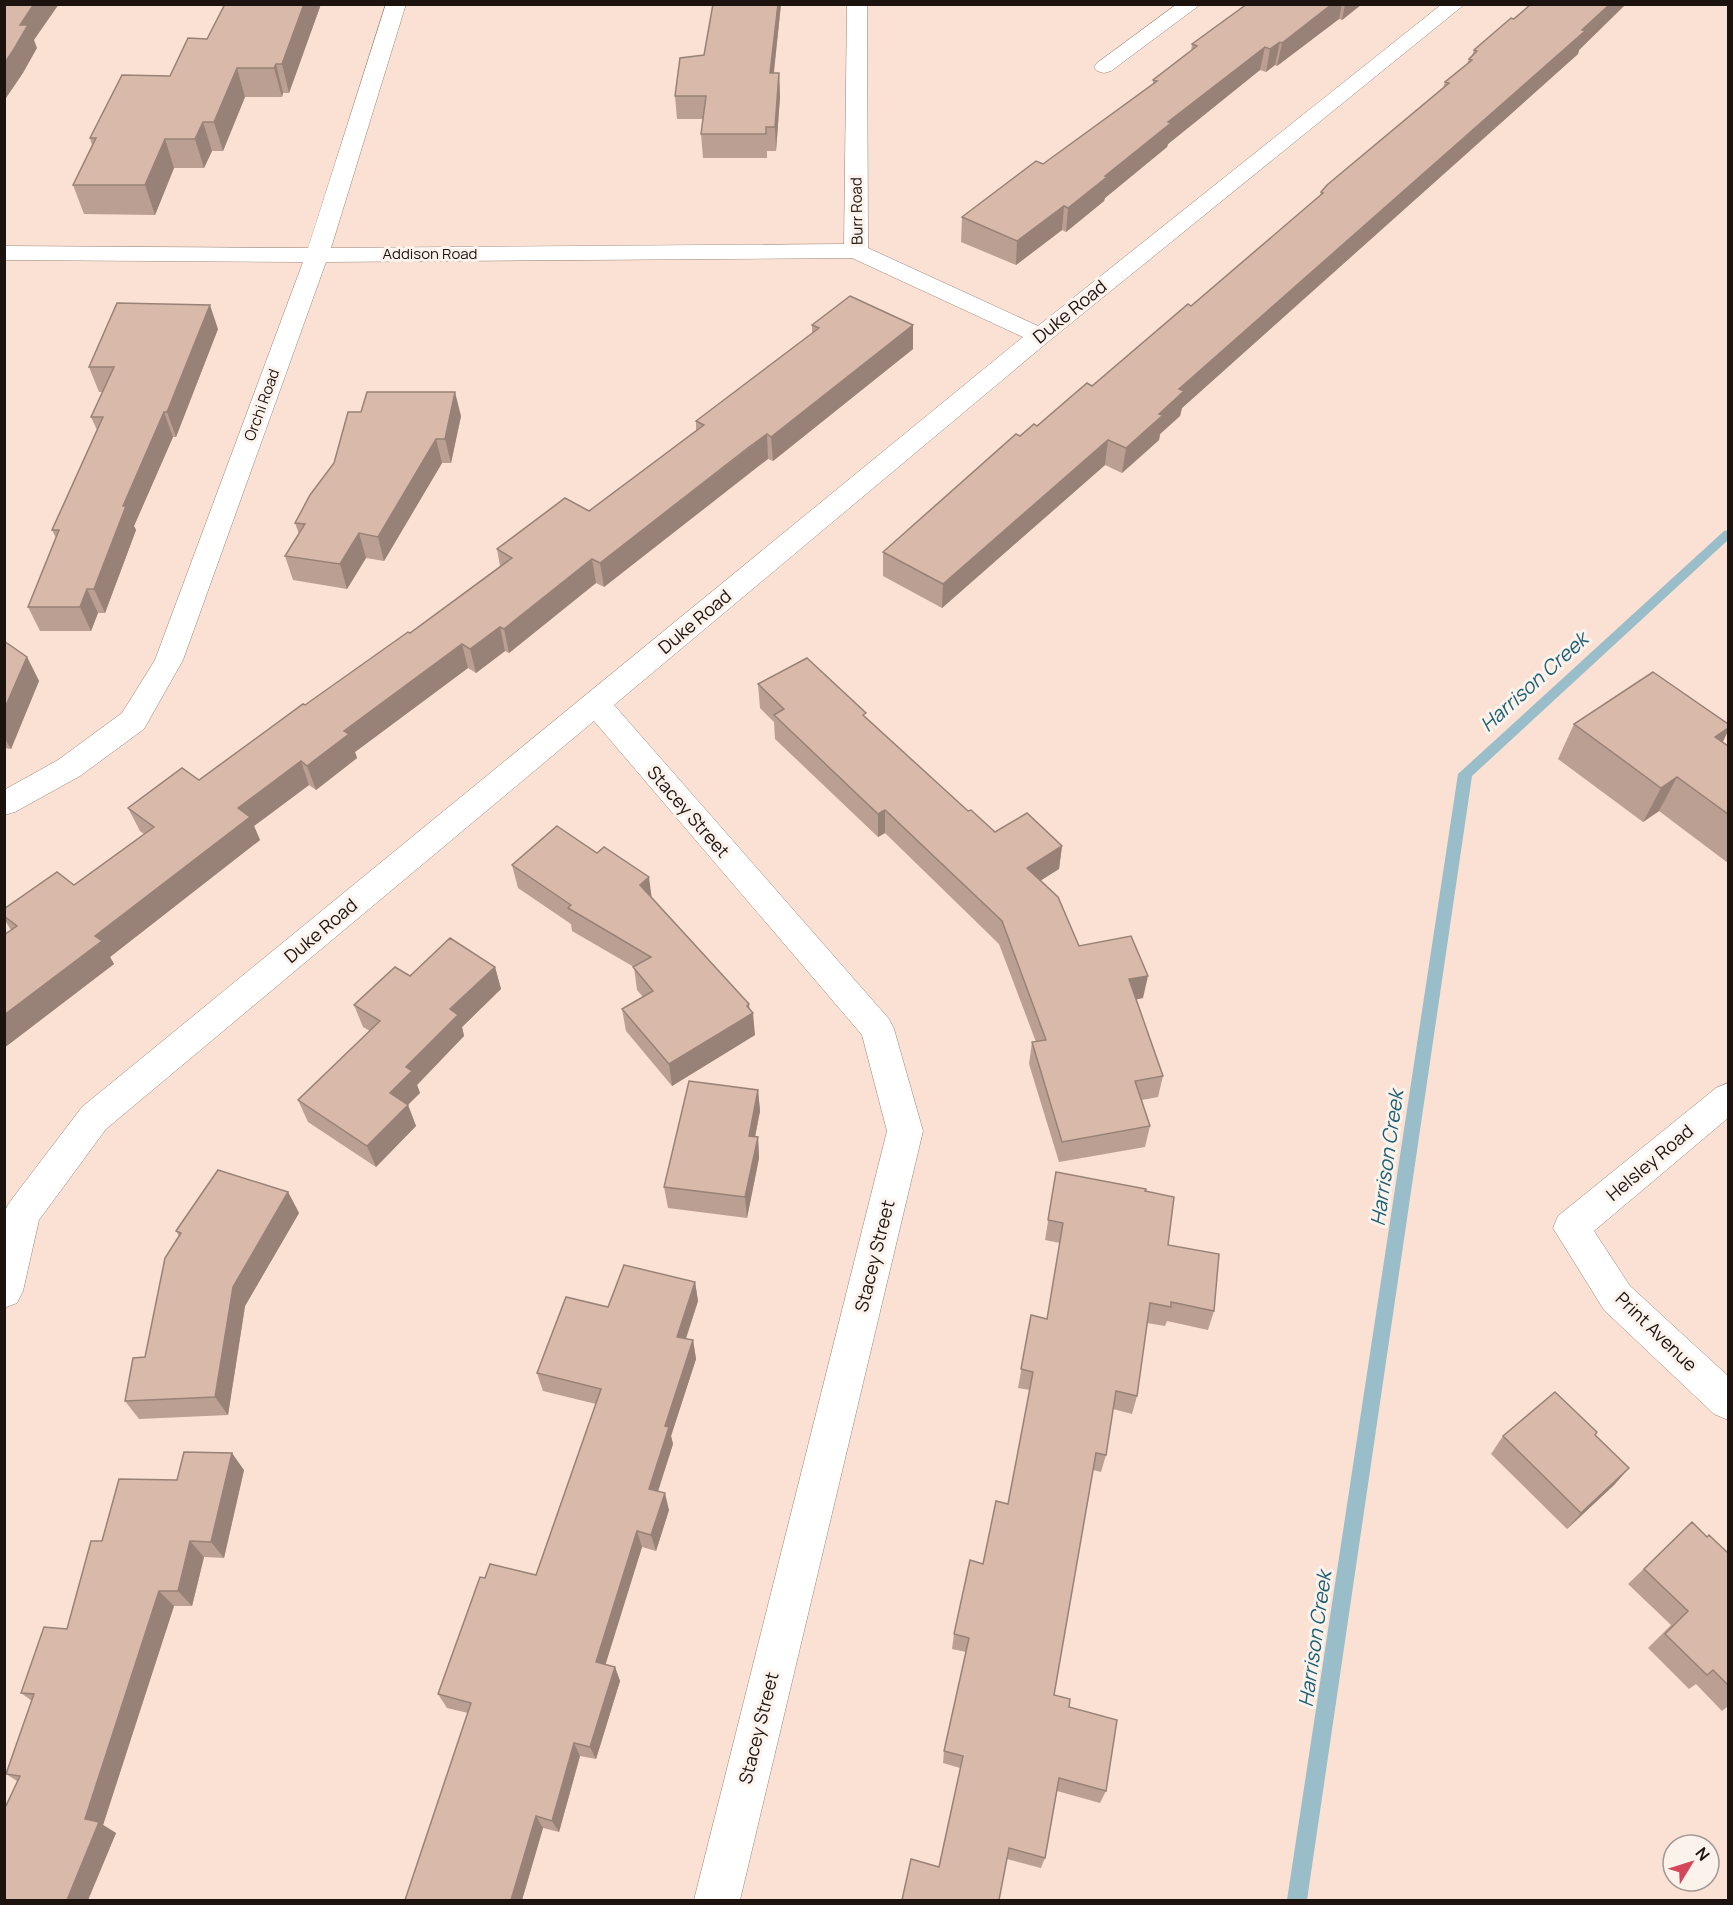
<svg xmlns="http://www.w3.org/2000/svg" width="1733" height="1905" font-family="Manrope,sans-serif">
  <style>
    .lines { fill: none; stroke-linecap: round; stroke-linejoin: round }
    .stream { fill: #99bdc9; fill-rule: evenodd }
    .minor-casing { stroke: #998376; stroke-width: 1 }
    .minor { fill: #fff; fill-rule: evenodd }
    .wall { fill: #bb9f92 }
    .shaded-wall { fill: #988277 }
    .building { fill: #d9b9aa; stroke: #988277; stroke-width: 1.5 }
    .labels { text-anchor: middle; stroke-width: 6; stroke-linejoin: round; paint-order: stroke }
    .far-street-label { font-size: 15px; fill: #1c130f; stroke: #fcf2ec }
    .street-label { font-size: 18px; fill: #1c130f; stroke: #fcf2ec }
    .water-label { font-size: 20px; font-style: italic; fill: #1c6073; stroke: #fcf2ec }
  </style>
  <rect width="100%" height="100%" fill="#fae1d3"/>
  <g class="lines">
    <!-- stream -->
    <path class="stream" d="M1728,530V540L1472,776L1307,1900H1287L1458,774L1724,531Z"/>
    <defs>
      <path id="minor" d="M386,4H406L331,248L844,244L847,4H867L868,248L1038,326L1442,4H1465L1049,341L614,705L889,1019L894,1029L923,1131L740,1900H694L887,1131L862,1035L594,721L106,1129L39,1220L23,1291L17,1303L4,1308V1212L9,1203L82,1107L1023,337L852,258L326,262L183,660L144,729L80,776L15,812L4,815V790L58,760L122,713L155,660L303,262L4,260V246L308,248Z
        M1177,4H1201L1111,71L1104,73L1097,71L1094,67L1097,63Z
        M1728,1083V1118L1594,1231L1630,1286L1728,1376V1420L1714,1414L1604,1310L1553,1228L1558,1216L1716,1088Z"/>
    </defs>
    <!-- minor casing -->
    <use href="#minor" class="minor-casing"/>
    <!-- minor -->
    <use href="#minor" class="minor"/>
  </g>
  <!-- wall -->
  <path class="wall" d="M225,4H321L289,93H283L282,97H245L223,151H212L204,168H174L155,215L84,214L73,185L92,145L90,138L170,76L207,39Z
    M713,4H781L774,73H779L780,97L776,151H767V158H703L701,134L703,119H677L675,96L704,55Z
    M1247,4H1362L1342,20L1339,19L1277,66L1275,65L1266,72L1260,70L1168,144L1167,147L1105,198L1104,201L1066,232L1062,230L1016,265L961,242L962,217L1043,164L1153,85V80L1191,52L1192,44Z
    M1531,4H1626L1579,50L1578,54L1182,408L1180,416L1160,434L1159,440L1122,473L1105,465L942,608L883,576V552L1020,436L1037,426L1092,386L1191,306L1320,196L1321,192L1443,88L1445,82L1467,64L1469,59L1472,56L1474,50Z
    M812,325L913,349L773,461L768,459L751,471L604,587L596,583L509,653L505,651L476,673L468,668L355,752L357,758L316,790L309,785L254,826L260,840L110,957L114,964L4,1048V935L11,930L4,919V909L74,885L144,834L140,831L128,808L199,780L305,705L410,633L500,566L497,549L589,511L696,430V421L812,334Z
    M218,329L176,437H173L134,526L136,530L105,613H98L91,631H40L28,607L56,538L52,530L97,430L91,417L103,392H99L89,367Z
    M461,416L451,463H442L384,561L366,558L347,589L293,580L285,556L299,534L295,523Z
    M4,641L27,657L39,681L11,749L5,748L4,750Z
    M758,684L866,718L968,811L995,832L1062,846L1059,869L1041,880L1079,946L1143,998L1136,999L1163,1076L1158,1097L1142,1100L1150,1126L1145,1147L1059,1162L1029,1064L1032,1042H1036L999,944L885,833L878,837L775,739L774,722L760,708Z
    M1574,724L1728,731L1723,742L1728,746V863L1659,811L1643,822L1558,759Z
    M512,865L652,898L749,1008L755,1035L672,1086L626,1031L622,1009L643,997L637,990L634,967L572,931L571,924L518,888Z
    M495,967L501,989L462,1027L464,1036L417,1085L420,1093L408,1105L416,1126L376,1167L308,1122L298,1100L370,1031L363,1027L354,1005Z
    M758,1090L760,1111L755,1137H758L759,1158L747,1218L668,1208L664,1187Z
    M1056,1172L1145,1191L1168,1245L1214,1311L1208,1330L1167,1321L1165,1326L1147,1323L1137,1396L1132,1414L1113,1409L1106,1455L1101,1472L1093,1470L1054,1695L1069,1707L1106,1791L1100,1803L1057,1791L1045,1858L1041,1868L1007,1859L960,1768L943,1763L944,1751L966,1652L952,1649L954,1634L1008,1504L1030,1390L1018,1388L1031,1315L1047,1319L1060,1243L1045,1240Z
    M288,1192L299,1213L245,1306L228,1415L139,1419L125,1401L145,1357L179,1236L176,1231Z
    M695,1282L698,1301L686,1339L693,1340L696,1359L671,1436L673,1444L658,1492L669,1510L656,1551L642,1547L605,1664L615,1667L620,1681L596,1759L580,1756L559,1832L543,1828L522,1900L468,1713L447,1708L438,1694L485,1578L536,1575L596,1404L543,1391L537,1373L608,1307Z
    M1503,1436L1629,1468L1614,1485L1567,1529L1491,1454Z
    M244,1470L224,1558L204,1557L192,1606H174L103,1825L116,1833L88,1900H4L17,1781L6,1774L32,1701L21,1693L67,1629L102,1541L177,1480Z
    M1692,1522L1707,1537L1728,1553V1706L1722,1711L1696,1684L1689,1689L1648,1648L1671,1625L1628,1584Z"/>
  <!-- shaded-wall -->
  <path class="shaded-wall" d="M34,4H59L34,40L37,48L23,73L4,101V64L20,25Z
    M304,4H321L289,93L282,64Z
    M778,4H781L771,97L770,73Z
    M1332,4H1342L1339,19L1277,66L1282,43Z
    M1345,4H1362L1342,20Z
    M1610,4H1626L1579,50L1578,54L1182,408L1180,416L1160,434L1159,440L1122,473L1126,448L1159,414L1179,389L1582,30Z
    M1280,42L1275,65L1266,72L1270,49Z
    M1265,47L1260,70L1168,144L1167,147L1105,198L1104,201L1066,232L1068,208L1168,122Z
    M276,64L283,93L282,97L274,68Z
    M237,68L245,97L223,151L214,122Z
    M779,73L780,97L776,151L775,127Z
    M203,122L212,151L204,168L195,139Z
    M165,139L174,168L155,215L145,185Z
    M1064,206L1062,230L1016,265L1017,241Z
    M210,305L218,329L176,437L167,412Z
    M913,325V349L773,461L771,437Z
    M455,392L461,416L451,463L445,439Z
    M164,412L173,437L134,526L136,530L105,613L94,589L123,506Z
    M767,434L768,459L604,587L600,563Z
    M436,439L442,463L384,561L378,537Z
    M1108,440L1105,465L942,608L943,584Z
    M359,533L366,558L347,589L340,564Z
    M592,559L596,583L509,653L504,629Z
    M87,589L98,613L91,631L80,607Z
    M500,627L505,651L476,673L470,649Z
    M462,644L468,668L355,752L357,758L316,790L307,766L344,731Z
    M27,657L39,681L11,749L4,737V710Z
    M1728,728V731L1713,760L1715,737Z
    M301,761L309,785L254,826L260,840L110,957L114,964L4,1048V1015L95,936L238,808Z
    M1677,777L1659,811L1643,822L1661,788Z
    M885,810V833L878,837V814Z
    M1062,846L1059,869L1024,891L1027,868Z
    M649,877L652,900L640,885Z
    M495,967L501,989L462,1027L464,1036L417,1085L420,1093L398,1114L390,1093L406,1067L450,1009Z
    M1148,976L1143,998L1125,1002L1129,979Z
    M749,1004L750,1015L753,1013L755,1035L672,1086L669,1064Z
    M758,1090L760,1111L751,1157L749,1136Z
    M408,1105L416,1126L376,1167L367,1146Z
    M758,1137L759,1158L747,1218L745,1197Z
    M288,1192L299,1213L245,1306L228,1415L215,1397L233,1287Z
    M695,1282L698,1301L680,1356L677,1337Z
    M693,1340L696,1359L671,1436L673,1444L653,1506L649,1489L665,1426Z
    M232,1453L244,1470L224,1558L211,1542Z
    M1629,1468L1614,1485L1567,1529L1581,1513Z
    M665,1493L669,1510L656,1551L651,1535Z
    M637,1531L642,1547L602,1676L596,1662Z
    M190,1541L204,1557L192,1606L178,1591Z
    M159,1591L174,1606L103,1825L116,1833L88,1900H66L85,1819Z
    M615,1667L620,1681L596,1759L590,1747Z
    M574,1743L580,1756L559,1832L552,1821Z
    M536,1816L543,1828L522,1900H511Z"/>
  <!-- building -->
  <path class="building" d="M4,4H34L20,25H28L14,49L4,64Z
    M225,4H304L282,64H276L274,68H237L214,122H203L195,139H165L145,185H73L96,138H90L122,75L170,76L188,38L207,39Z
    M713,4H778L770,73H779L775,127H766V134H701L706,96H675L680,58L704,55Z
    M1247,4H1332L1282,43L1280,42L1270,49L1265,47L1168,122L1171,123L1105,176L1107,177L1068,208L1064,206L1017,241L962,217L1036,161L1043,164L1157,81L1153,80L1197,46L1192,44Z
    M1531,4H1610L1582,30L1585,31L1179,389L1184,391L1159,414L1163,415L1126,448L1108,440L943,584L883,552L1016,434L1020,436L1034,424L1037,426L1087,383L1092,386L1188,304L1191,306L1323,193L1321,192L1327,185L1449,83L1445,82L1472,60L1469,59L1477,51L1474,50L1511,18L1514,19Z
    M850,296L913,325L771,437L767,434L749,447L600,563L592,559L504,629L500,627L470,649L462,644L344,731L349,734L307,766L301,761L238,808L250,817L95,936L102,941L4,1015V935L17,926L4,916V909L57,872L74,885L154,827L128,808L182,768L199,780L303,704L305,705L408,632L410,633L512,558L497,549L565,498L589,511L704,425L696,421L819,328L812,325Z
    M117,303L210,305L167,412H164L123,506H126L94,589H87L80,607H28L59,530H52L103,417H91L114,367H89Z
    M367,392H455L445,439H436L378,537L359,533L340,564L285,556L305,524L295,523L310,495L334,463L348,412H361Z
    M4,641L27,657L4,710Z
    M807,658L866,713L863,715L968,811L971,810L995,832L1027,813L1062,846L1027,868L1058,897L1079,946L1131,936L1148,976L1129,979L1163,1076L1135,1081L1150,1126L1062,1142L1032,1042L1046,1040L1002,921L885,810L878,814L774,715L784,709L758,684Z
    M1653,672L1728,724V728L1715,737L1728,746V814L1677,777L1661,788L1574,724Z
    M557,826L597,853L604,847L649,877L640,885L749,1004L747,1006L753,1013L669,1064L622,1009L653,991L633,967L651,957L568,908L571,905L512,865Z
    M450,938L495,967L450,1009L458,1015L406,1067L412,1071L390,1093L408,1105L367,1146L298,1100L380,1021L354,1005L395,967L410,976Z
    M689,1081L758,1090L749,1136L758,1137L745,1197L664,1187Z
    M218,1170L288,1192L233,1287L215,1397L125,1401L133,1358L145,1357L165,1258L181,1233L176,1231Z
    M1056,1172L1146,1189L1145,1191L1174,1197L1168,1245L1219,1254L1214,1311L1171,1302V1307L1150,1303L1137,1396L1116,1391L1106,1455L1096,1453L1054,1695L1070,1699L1069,1707L1117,1720L1106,1791L1059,1778L1045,1858L1009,1848L999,1900H902L911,1859L939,1867L963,1756L944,1751L969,1638L954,1634L970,1560L983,1564L996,1501L1008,1504L1033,1372L1021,1369L1031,1315L1047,1319L1063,1223L1048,1220Z
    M624,1265L695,1282L677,1337L693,1340L665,1426L669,1427L649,1489L665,1493L651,1535L637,1531L596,1662L615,1667L590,1747L574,1743L552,1821L536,1816L511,1900H405L471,1703L438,1694L480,1577L485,1578L490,1564L536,1575L601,1389L537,1373L566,1297L608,1307Z
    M1555,1392L1597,1432L1595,1435L1629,1468L1581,1513L1503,1436Z
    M184,1452L232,1453L211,1542L190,1541L178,1591H159L85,1819L99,1822L67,1900H4V1810L20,1776L6,1774L34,1694L21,1693L44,1627L67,1629L91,1541H102L119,1479L177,1480Z
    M1692,1522L1707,1537L1709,1535L1728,1553V1685L1713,1670L1707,1675L1665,1634L1688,1611L1644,1569Z"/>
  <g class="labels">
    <!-- far-street labels -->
    <g class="far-street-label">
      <text transform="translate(857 211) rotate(-91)" y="5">Burr Road</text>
      <text x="430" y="259">Addison Road</text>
      <text transform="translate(262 405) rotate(-70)" y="5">Orchi Road</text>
    </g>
    <!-- street labels -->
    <g class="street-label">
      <text transform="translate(1070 312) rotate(-39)" y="6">Duke Road</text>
      <text transform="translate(695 622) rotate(-40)" y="6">Duke Road</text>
      <text transform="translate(688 812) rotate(49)" y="6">Stacey Street</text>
      <text transform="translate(321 931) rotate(-40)" y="6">Duke Road</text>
      <text transform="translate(1650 1163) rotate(-40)" y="6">Helsley Road</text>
      <text transform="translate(875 1256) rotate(-76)" y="6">Stacey Street</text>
      <text transform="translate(1656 1332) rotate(44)" y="6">Print Avenue</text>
      <text transform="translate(759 1728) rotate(-76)" y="6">Stacey Street</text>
    </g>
    <!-- water labels -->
    <g class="water-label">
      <text transform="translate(1534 682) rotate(-42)" y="7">Harrison Creek</text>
      <text transform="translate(1387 1158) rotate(-82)" y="7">Harrison Creek</text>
      <text transform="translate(1315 1639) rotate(-82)" y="7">Harrison Creek</text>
    </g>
  </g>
  <!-- border -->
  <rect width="1733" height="1905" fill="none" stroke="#1c130f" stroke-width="12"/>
  <!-- north arrow -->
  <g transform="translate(1691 1863) rotate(52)"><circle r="28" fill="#fcf2ec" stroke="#a29994" stroke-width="1.5"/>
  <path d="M0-4.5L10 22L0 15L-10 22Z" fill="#d5455c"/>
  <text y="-9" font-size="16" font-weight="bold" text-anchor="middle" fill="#1c130f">N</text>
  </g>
</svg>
